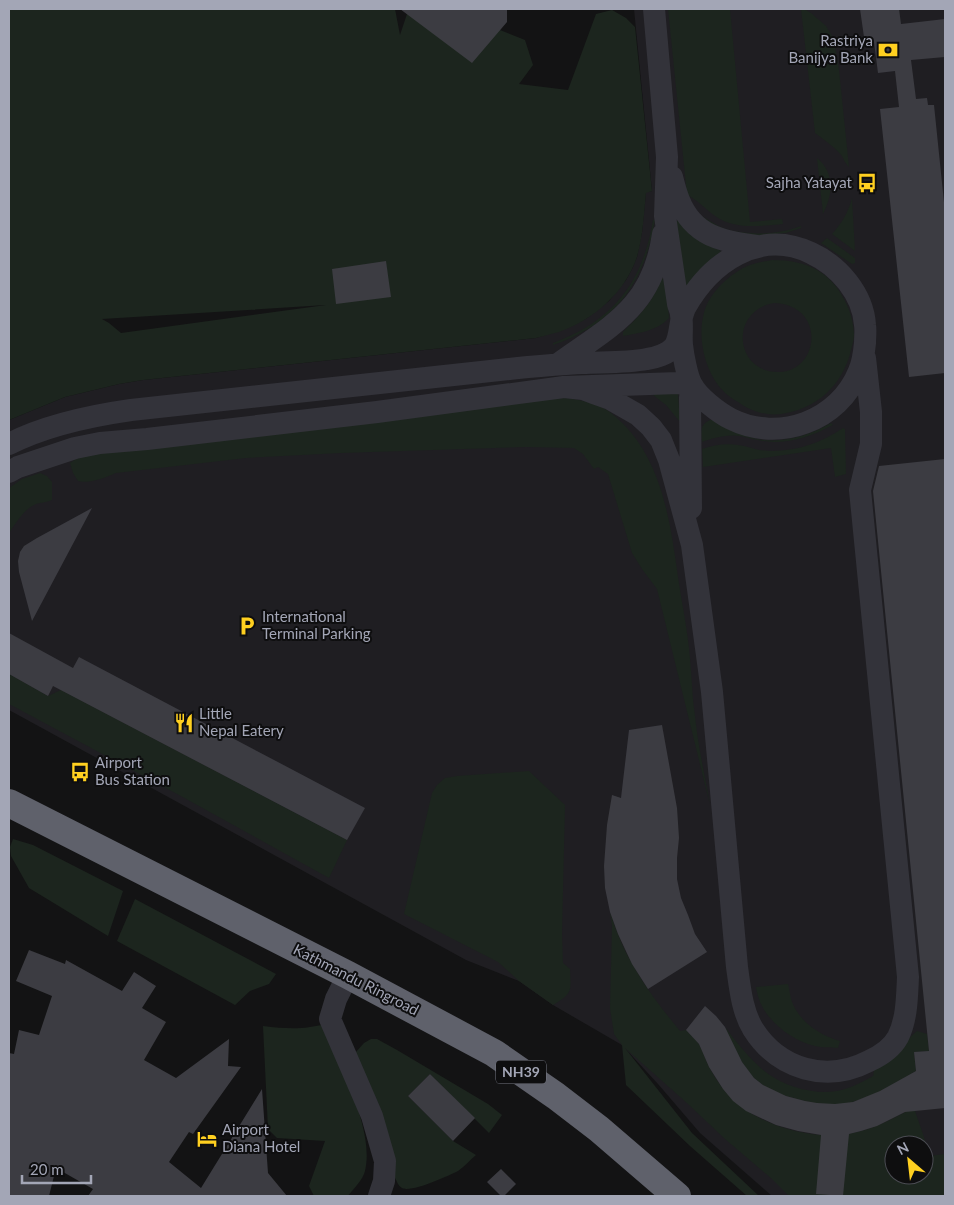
<svg xmlns="http://www.w3.org/2000/svg" width="954" height="1205" font-family="Lato,sans-serif">
  <style>
    .built { fill: #1f1e22; fill-rule: evenodd }
    .green { fill: #1c251e; fill-rule: evenodd }
    .building { fill: #3c3c42 }
    .lines { fill: none; stroke-linecap: round; stroke-linejoin: round }
    .minor { stroke: #33333a; stroke-width: 22 }
    .highway { stroke: #5f616b; stroke-width: 28 }
    .labels { text-anchor: middle; stroke-width: 4; stroke-linejoin: round; paint-order: stroke }
    .shield { fill: #0e0e0f; stroke: #767884; stroke-width: 1 }
    .shield-label { font-size: 14px; font-weight: bold; fill: #a3a6b6 }
    .poi-label { font-size: 15px; fill: #a3a6b6; stroke: #0e0e0f; text-anchor: start }
    .street-label { font-size: 15px; fill: #a3a6b6; stroke: #0e0e0f }
  </style>
  <rect width="100%" height="100%" fill="#131314"/>
  <!-- built -->
  <path class="built" d="M634,9H945V1196H772L700,1133L658,1084L622,1045L553,1005L519,981L466,960L9,710V420L65,397L119,384L143,380L536,338L574,325L587,318L609,301L626,280L632,269L637,257L642,232L646,192L652,191ZM894,1145H924V1175H894Z"/>
  <!-- green -->
  <path class="green" d="M9,9H395L400,35L407,14L500,30L525,40L533,65L519,84L568,90L596,14L612,10L626,18L635,27L652,191L646,193C644,214 643,236 637,257C625,293 593,320 559,332C551,334 544,336 536,338L143,380L119,384L65,397L9,420ZM326,305L121,333L109,323L102,319Z
    M668,9H730L750,222L782,219L783,224C760,226 735,230 715,216C705,209 698,200 687,195Z
    M801,9H804L811,13L826,26L832,36L835,47L839,70L849,167C845,163 844,160 842,156C834,146 824,140 815,133Z
    M817,158C835,173 833,194 823,214Z
    M852,198L855,251L832,234C842,223 848,213 852,198Z
    M702,216C709,220 716,225 723,228C746,236 778,235 801,226V228L786,233L755,236L715,227Z
    M653,220H655C644,284 615,324 553,345V343C613,321 643,282 653,220Z
    M675,221H678L721,251L700,272L686,291Z
    M827,238L855,258V263L852,264L821,243Z
    M772,260C808,260 832,272 847,305C851,314 854,325 854,335C854,340 852,345 851,350C843,385 817,409 781,414C766,416 750,411 738,402C731,398 723,392 718,385C703,364 697,334 705,309C711,292 727,277 743,268C752,263 762,262 772,260ZM774,303C826,305 820,370 780,372C735,374 728,311 774,303Z
    M665,276L669,318C657,331 639,333 623,336V332C633,322 643,312 650,301C656,293 659,282 665,276Z
    M677,380L680,422L666,405L653,395Z
    M565,398C581,400 598,403 611,413C661,452 670,519 678,577C682,604 688,632 690,659C692,678 692,697 695,716C698,746 705,776 710,805L657,589L642,569L632,553L608,474L598,467L594,469L583,454L574,448L526,447L341,453L246,458L116,473C105,478 89,484 78,481L73,473L70,463L76,459L100,451L548,399Z
    M710,420H714C726,426 740,434 753,438C779,445 808,436 831,423L833,425C814,435 796,442 774,442C762,442 751,438 740,436C729,434 712,438 702,442C701,432 700,424 710,420Z
    M843,428L845,429L846,474L835,477L831,448L703,467L702,449C716,444 729,443 744,446C749,447 754,449 759,450C788,454 819,445 843,428Z
    M40,473L47,476L52,482V500C45,503 42,502 36,504C24,509 16,523 9,533V488L22,479Z
    M9,674L48,696L61,690L347,840L329,878L179,795L9,704Z
    M529,771L565,805L562,934L563,963L570,969C571,991 573,993 553,1005L519,981L498,962L404,914L432,793L437,785L445,778L457,776Z
    M13,839L33,845L123,891L108,936L29,888L11,856L10,847Z
    M135,899L276,974L269,984L250,991L235,1005L117,941Z
    M610,912C616,930 623,949 633,965C646,989 663,1010 680,1031L686,1030C690,1034 696,1039 699,1044C703,1051 705,1058 708,1065C713,1074 718,1083 725,1091C753,1126 818,1144 861,1131C880,1126 897,1116 914,1108L924,1137L929,1156L945,1154V1196H789L772,1179L725,1139L688,1104L625,1048L692,1133L759,1196H747L690,1146L626,1085L622,1045L614,1034L610,1008L612,926ZM894,1145H924V1175H894Z
    M788,984C789,989 790,994 791,999C798,1021 819,1035 840,1041L838,1048C831,1047 822,1048 815,1046C793,1041 769,1023 760,1002C758,997 757,992 756,987Z
    M329,1023C339,1046 346,1069 353,1092C360,1117 371,1145 365,1171C363,1180 353,1189 348,1196H314L309,1186L325,1141L277,1138L268,1129L263,1026C288,1029 304,1030 329,1023Z
    M725,1027C738,1044 751,1061 767,1073C787,1088 821,1097 845,1089C855,1086 864,1081 873,1076L874,1070L917,1031L927,1034L929,1051L914,1052L916,1071C896,1083 866,1101 843,1104C826,1105 809,1103 794,1098C779,1094 764,1088 753,1077C740,1063 733,1044 725,1027Z
    M371,1039H377L397,1050L488,1104L502,1115L489,1133L430,1074L408,1096L453,1141L476,1155C470,1160 464,1167 458,1171C448,1176 411,1193 402,1188C398,1186 397,1181 395,1178L355,1053L364,1043Z"/>
  <!-- building -->
  <path class="building" d="M400,9H507V22L472,63Z
    M860,9H899L901,24L945,19V57L911,60L916,99L927,98L928,105H934L945,212V373L909,377L880,109L899,107L895,71L878,73L874,42L865,44Z
    M386,261L391,297L336,304L332,269Z
    M945,459V1108L905,1112L877,1126L861,1131L849,1134L843,1196L816,1194L821,1135L798,1131L776,1125L746,1111L733,1101L723,1089L709,1067L699,1044L686,1030L705,1006L716,1016L725,1027L742,1062L754,1078L763,1085L786,1096L805,1101L817,1103L835,1104L853,1102L880,1091L916,1071L914,1052L929,1051L873,491L879,466Z
    M92,508L32,621L19,572L18,561L20,552L24,546L37,538Z
    M9,633L73,668L79,657L365,808L347,840L53,686L48,696L9,674Z
    M662,725L677,808L679,838L677,858V879L681,898L688,915L695,934L707,952L648,989L632,964L618,934L610,912L605,888L604,866L607,825L612,795L621,798L629,730Z
    M29,950L65,964L66,960L122,991L134,972L156,986L142,1008L166,1022L144,1060L176,1078L229,1039L228,1066L241,1067L193,1134L189,1132L169,1162L201,1188L262,1089L268,1173L287,1196H88L93,1189L56,1168L49,1196H9V1053L14,1054L19,1030L39,1035L52,996L16,981Z
    M430,1074L475,1118L453,1141L408,1096Z
    M501,1169L516,1184L504,1196H501L487,1182Z"/>
  <g class="lines">
    <!-- minor -->
    <path class="minor" d="M672,177C674,185 676,193 679,200C693,236 723,242 757,246
      M558,364C612,325 653,307 663,234
      M564,387L583,389L596,394L610,399L638,415L651,427L661,440L669,460L692,545L712,692L737,967C740,988 742,1011 753,1029C779,1070 827,1083 869,1061C880,1056 892,1048 898,1037C907,1019 907,997 908,977L860,490L871,444V412L865,358
      M9,444C46,425 89,416 131,410C260,396 389,382 518,368C539,366 561,364 582,363C604,362 626,363 647,359C655,358 668,354 674,347C681,338 679,320 685,308C710,263 759,228 811,253C839,266 863,294 865,325C866,331 865,337 865,343C864,353 863,362 859,371C839,421 779,443 731,419C719,413 698,397 692,385C687,377 683,354 682,345C681,335 683,325 681,315C681,311 679,308 678,304L665,216L667,157L654,9
      M9,472L18,467L75,448L100,443L147,439L377,412L564,387L678,383L692,385
      M691,508L690,398L692,385
      M348,975L336,999L330,1019L372,1116L385,1161L384,1181L379,1196"/>
    <!-- highway -->
    <path class="highway" d="M9,803L348,975L494,1053L556,1096L599,1129L677,1196"/>
  </g>
  <!-- icons -->
  <defs>
    <symbol id="bank-bare" viewBox="-9 -9 18 18"><path d="M-6-4H6V4H-6ZM0-2.3a2.3 2.3 0 1 0 0 4.6a2.3 2.3 0 1 0 0-4.6Z" fill="#ffd020" stroke="#0e0e0f" stroke-width="2.5" paint-order="stroke"/></symbol>
    <symbol id="bus-bare" viewBox="-9 -9 18 18"><path d="M-5-6H5V4H4V6H2V4H-2V6H-4V4H-5ZM-3.5-4V0h7V-4ZM-3.5 1.2v1.5H-2V1.2ZM2 1.2v1.5H3.5V1.2Z" fill="#ffd020" stroke="#0e0e0f" stroke-width="2.5" paint-order="stroke"/></symbol>
    <symbol id="parking-bare" viewBox="-9 -9 18 18"><path d="M-3.5-5.5H1a3.5 3.5 0 0 1 0 7H-1V5.5H-3.5ZM-1-3.4V-.6H.8a1.4 1.4 0 0 0 0-2.8Z" fill="#ffd020" stroke="#0e0e0f" stroke-width="2.5" paint-order="stroke"/></symbol>
    <symbol id="restaurant-bare" viewBox="-9 -9 18 18"><path d="M-5-6h1v4h1v-4h1v4h1v-4h1v5L-1.5 .5V6h-2V.5L-5-1ZM5-6V6H3V1.5H1.5Q1.5-4 5-6Z" fill="#ffd020" stroke="#0e0e0f" stroke-width="2.5" paint-order="stroke"/></symbol>
    <symbol id="hotel-bare" viewBox="-9 -9 18 18"><path d="M-6-4.5h1.5V1H6V5H4.5V3h-9V5H-6ZM-4 0a1.8 1.8 0 1 1 3.6 0ZM.5 0V-2.5h3Q6-2.5 6 0Z" fill="#ffd020" stroke="#0e0e0f" stroke-width="2.5" paint-order="stroke"/></symbol>
  </defs>
  <g fill-rule="evenodd">
    <use href="#bank-bare" x="874" y="36" width="28" height="28"/>
    <use href="#bus-bare" x="853" y="169" width="28" height="28"/>
    <use href="#parking-bare" x="233" y="612" width="28" height="28"/>
    <use href="#restaurant-bare" x="170" y="709" width="28" height="28"/>
    <use href="#bus-bare" x="66" y="758" width="28" height="28"/>
    <use href="#hotel-bare" x="193" y="1125" width="28" height="28"/>
  </g>
  <g class="labels">
    <!-- shield labels -->
    <rect class="shield" x="496" y="1060.5" width="50" height="23" rx="4"/>
    <g class="shield-label">
      <text x="521" y="1077">NH39</text>
    </g>
    <!-- poi labels -->
    <g class="poi-label">
      <text x="873" y="46" text-anchor="end">Rastriya<tspan x="873" dy="17">Banijya Bank</tspan></text>
      <text x="852" y="188" text-anchor="end">Sajha Yatayat</text>
      <text x="262" y="622">International<tspan x="262" dy="17">Terminal Parking</tspan></text>
      <text x="199" y="719">Little<tspan x="199" dy="17">Nepal Eatery</tspan></text>
      <text x="95" y="768">Airport<tspan x="95" dy="17">Bus Station</tspan></text>
      <text x="222" y="1135">Airport<tspan x="222" dy="17">Diana Hotel</tspan></text>
    </g>
    <!-- street labels -->
    <g class="street-label">
      <text transform="translate(356 980) rotate(27)" y="5">Kathmandu Ringroad</text>
    </g>
  </g>
  <!-- border -->
  <rect width="954" height="1205" fill="none" stroke="#a3a6b6" stroke-width="20"/>
  <!-- north arrow -->
  <g transform="translate(909 1160) rotate(332)"><circle r="24" fill="#0e0e0f" stroke="#4a4b52"/>
  <path d="M0-4L9 19L0 12L-9 19Z" fill="#ffd020"/>
  <text y="-8" font-size="14" font-weight="bold" text-anchor="middle" fill="#a3a6b6">N</text>
  </g>
  <!-- scale -->
  <path d="M22 1175v8h69v-8" fill="none" stroke="#a3a6b6" stroke-width="2.5"/>
  <text x="30" y="1175" font-size="15" fill="#a3a6b6" stroke="#0e0e0f" stroke-width="4" paint-order="stroke">20 m</text>
</svg>
